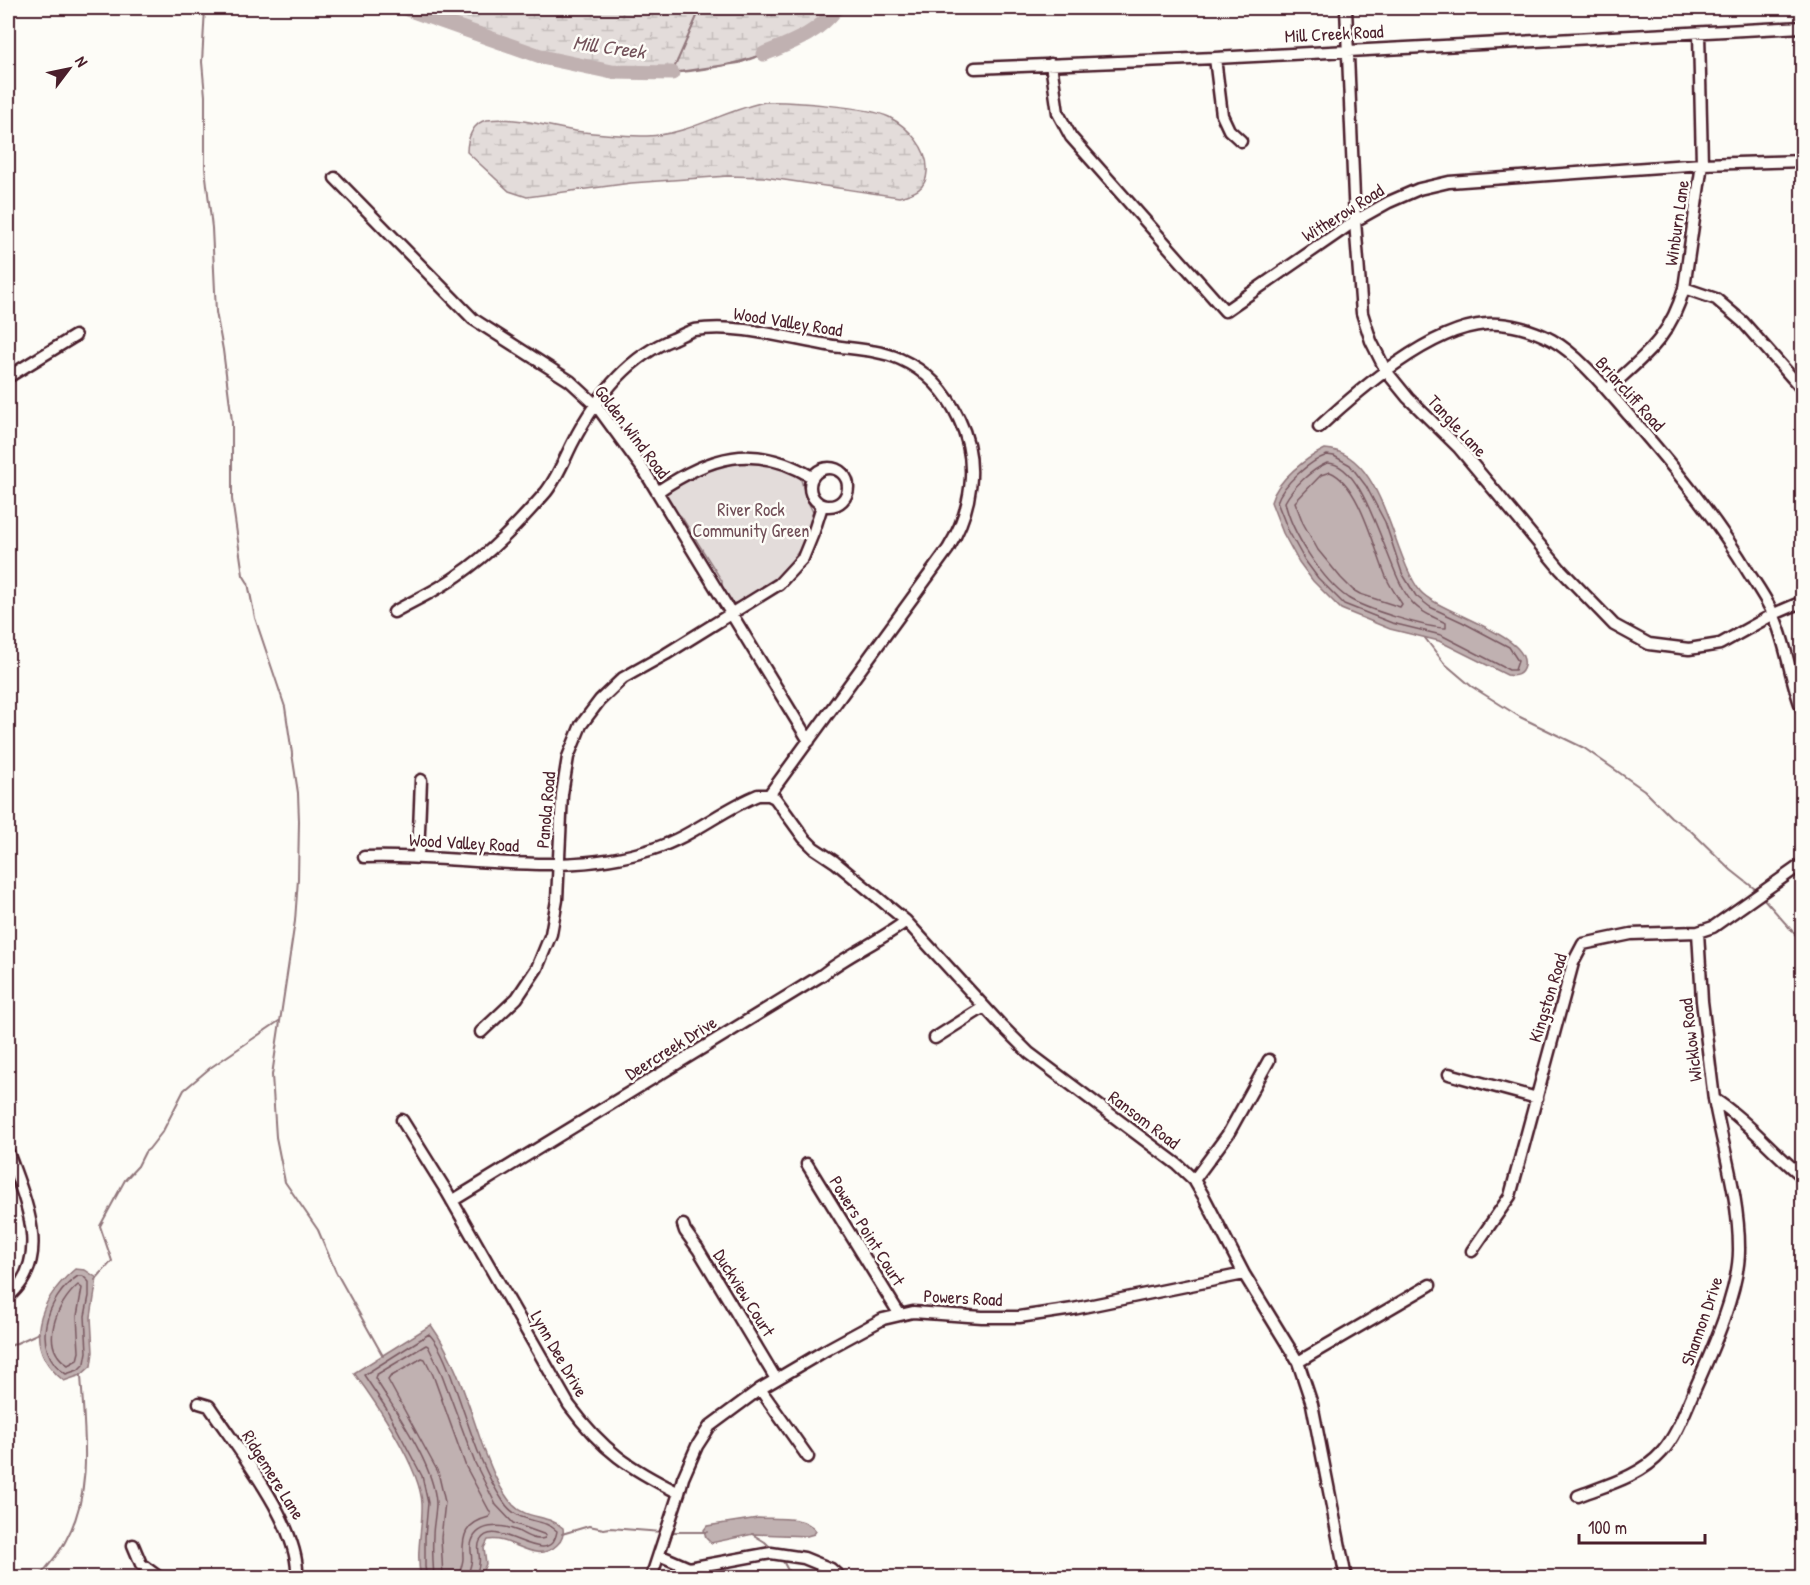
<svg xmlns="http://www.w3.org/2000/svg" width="1810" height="1585" font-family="'Patrick Hand',sans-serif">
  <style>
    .wetland { fill: url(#wetland-marsh); stroke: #967e82; stroke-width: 1.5 }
    .park { fill: #e3dcda; stroke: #967e82; stroke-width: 1.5 }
    .water { fill: #c0b1b1; stroke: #91777b; stroke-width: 1.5 }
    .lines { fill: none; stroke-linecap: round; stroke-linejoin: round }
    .shore { stroke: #795961; stroke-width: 1.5 }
    .stream { stroke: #91777b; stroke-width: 2 }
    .river { stroke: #c0b1b1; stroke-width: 15 }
    .minor-casing { stroke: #4a1f2b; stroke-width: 15 }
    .minor { stroke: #fdfcf7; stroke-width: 10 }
    .labels { text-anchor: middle; stroke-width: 5; stroke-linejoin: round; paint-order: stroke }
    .street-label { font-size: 18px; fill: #4a1f2b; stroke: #fdfcf7 }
    .park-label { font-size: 18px; fill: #704e57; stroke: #fdfcf7 }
    .water-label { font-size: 20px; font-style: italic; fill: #73525a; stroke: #fdfcf7 }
  </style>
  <defs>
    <pattern id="wetland-marsh" width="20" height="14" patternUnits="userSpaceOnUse" patternTransform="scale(1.5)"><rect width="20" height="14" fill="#e3dcda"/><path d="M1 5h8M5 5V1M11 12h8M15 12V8" fill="none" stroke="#c4bcbb"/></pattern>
  </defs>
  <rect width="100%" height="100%" fill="#fdfcf7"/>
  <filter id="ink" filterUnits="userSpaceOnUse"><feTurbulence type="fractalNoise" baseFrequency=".0167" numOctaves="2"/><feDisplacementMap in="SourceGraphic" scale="12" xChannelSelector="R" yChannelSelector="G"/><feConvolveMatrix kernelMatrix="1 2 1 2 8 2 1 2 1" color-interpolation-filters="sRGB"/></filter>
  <g filter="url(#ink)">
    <!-- wetland -->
    <path class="wetland" d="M404,8H837C818,33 793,42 765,53C717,72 663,76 612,73C579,70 542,58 511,47C475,35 441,17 404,8Z
      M765,102C790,101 869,107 889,117C908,127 929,149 927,172C926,189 915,193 899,197L764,177L728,176L631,183L527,197L509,191L467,152C467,139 473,122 487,120C519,116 551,128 583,132C603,134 626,136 647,136C688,135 725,110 765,102Z"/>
    <!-- park -->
    <path class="park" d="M751,461L781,467L800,476L806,498L814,514L805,542L782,575L739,603H732L722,589V581L681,516C672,510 664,504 665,493C693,471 716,465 751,461Z"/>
    <!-- water -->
    <path class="water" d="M1325,449C1384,452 1391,554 1420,591C1437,612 1531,635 1524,666C1522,675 1515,677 1507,675L1439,641L1390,629L1341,609L1313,581L1299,562L1283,533L1271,502C1277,480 1306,458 1325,449Z
      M75,1269L85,1270L97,1278L91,1317L93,1352L91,1366L81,1375L64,1381C21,1347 38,1300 75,1269Z
      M431,1325C456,1360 468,1404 482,1444C490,1465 498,1488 513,1505C526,1519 549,1515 563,1528C564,1534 562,1541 557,1545C535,1566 512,1535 488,1540L484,1548L486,1564L480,1577H421C415,1553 423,1528 422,1504C421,1469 375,1401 354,1373Z
      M758,1518C775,1519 805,1515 816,1531L814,1534L807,1536L753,1534L711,1543L706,1538L704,1530L707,1526Z"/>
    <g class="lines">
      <!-- shore -->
      <path class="shore" d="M1327,455L1334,456L1350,465L1366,486L1385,522L1402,573L1416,596L1430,607L1462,622L1509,647L1518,661L1515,670H1509L1441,635L1392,623L1344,604L1318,578L1304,559L1288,530L1277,502C1283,484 1310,461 1327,455Z
        M1327,463C1367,462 1387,574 1411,601C1420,612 1433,617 1446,623V628C1426,628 1365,609 1348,598C1323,581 1291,532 1285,502C1293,487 1311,470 1327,463Z
        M1330,472C1360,484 1375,552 1387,579C1391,588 1397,596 1402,604L1400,607L1360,594L1353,590L1341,578L1318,550L1303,523L1295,502L1321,475Z
        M78,1276H83L89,1282V1296L85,1316L87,1352L85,1363L78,1370L66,1374C29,1350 46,1297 78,1276Z
        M78,1285L82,1288L77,1316L79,1352L77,1360L68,1365C38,1346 57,1303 78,1285Z
        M427,1578L425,1567V1537L428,1503L422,1476L386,1408L364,1375L429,1334C440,1345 450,1372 455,1387C469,1425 480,1467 503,1501C519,1526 541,1516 557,1531C550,1574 496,1513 480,1541C476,1548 481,1556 479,1564C479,1569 476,1572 475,1578
        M434,1578C433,1563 432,1550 433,1536C433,1525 436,1514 436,1503C434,1464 395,1411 375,1378L376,1375L426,1345L428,1346L441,1372L475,1463L496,1505L513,1523L546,1535L545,1538C535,1541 527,1536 518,1531C502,1524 475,1522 471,1545C470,1551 473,1558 471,1564C470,1569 468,1572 468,1578
        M443,1578L441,1538L445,1502L438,1472L388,1380L390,1377L422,1358L425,1359L433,1375L466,1467L491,1514L489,1517C465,1523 462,1535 463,1558C463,1565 459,1571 459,1578"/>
      <!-- stream -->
      <path class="stream" d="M205,8L202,62L205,96V168L212,228L216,312L223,350L232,421V499L243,575L248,583L255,618L285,707L298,793L299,821L298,879L295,921L272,1075L276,1137L285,1182L318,1230L336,1272L383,1356
        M672,73L739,63L764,54
        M672,73L698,14
        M1425,638L1444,663L1471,686L1520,717L1584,748L1644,790L1671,817L1690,830L1731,870L1755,889
        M1764,899L1802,942
        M95,1280L112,1261L100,1226L125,1180L138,1166L145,1152L149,1149L163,1131L184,1090L210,1068L279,1021
        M8,1347L39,1333
        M671,1532H707
        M562,1534L589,1526L604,1529L610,1528L662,1532
        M752,1534L765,1542L771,1548
        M782,1559L792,1578
        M38,1578C48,1566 59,1554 66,1540C94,1490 84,1430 81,1375"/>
      <!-- river -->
      <path class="river" d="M404,8L546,58L612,72L672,73
        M764,54C793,42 817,34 837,8"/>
      <defs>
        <path id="minor" d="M1346,8L1355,221L1362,313L1371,341L1386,371L1408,398L1459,448L1560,569L1614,625L1649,644L1689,649L1720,644L1774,614L1802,602
          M1215,58L1222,115L1229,130L1241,141
          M1051,64L1058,113L1071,137L1225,311L1355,221L1389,202L1419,189L1449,182L1702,164L1802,161
          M975,68L1215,58L1802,27
          M335,178L473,319L570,381L596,405L645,472L809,741
          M1684,288L1716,299L1743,322L1802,389
          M8,377L75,336
          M1607,390C1644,356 1670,339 1684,288L1702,164L1699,33
          M1319,427C1359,390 1430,328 1486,324C1507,322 1534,330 1552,340C1579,355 1606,389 1626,412C1671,464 1715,516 1750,575C1758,587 1767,600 1773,614C1787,644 1790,679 1802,709
          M810 487a19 19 0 1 1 38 0a19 19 0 1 1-38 0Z
          M657,492C710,456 754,442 812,477
          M394,612C415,600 438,590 457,576C491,553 519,523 546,492C557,478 564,460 572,444C594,401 627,357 673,339C680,336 687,332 694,330C740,323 788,339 833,346C854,349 880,350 900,359C927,371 947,393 959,419C980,462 972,510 948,549L769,795
          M418,856L421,780
          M364,857C460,853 559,880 653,849C693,836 721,810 758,795H769L775,798L804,838L814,848L835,862L906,921L1002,1026L1029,1053L1178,1165L1194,1180L1204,1197L1244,1274L1298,1362L1312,1404L1346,1578
          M1698,932L1702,1001L1714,1099C1747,1120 1772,1152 1802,1176
          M481,1032L517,998L537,968L551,934L557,900L562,794L568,757L581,725L600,700L623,678L666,654L779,584L803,558L814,531L822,506
          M935,1038L984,1007
          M1449,1074L1537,1098
          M402,1120L447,1192L569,1405C603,1451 629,1468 679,1493
          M8,1152C24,1198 54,1258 8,1297
          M807,1164L900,1315
          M1194,1180L1228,1134L1269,1060
          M452,1201L822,975C848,954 879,942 906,921
          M683,1225L685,1231L698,1249L776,1379
          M1472,1251L1510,1196L1573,963L1583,944L1631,934L1698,932L1713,927L1802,864
          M1298,1362L1430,1285
          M760,1389L808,1457
          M199,1403L209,1406C237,1448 301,1527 297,1578
          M1578,1496C1607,1485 1641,1476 1662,1452C1677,1435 1685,1411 1694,1391C1711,1353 1740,1289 1739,1248C1739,1197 1723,1149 1714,1099
          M133,1545L141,1564L160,1578
          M659,1555L689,1568L771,1553L804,1558L831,1569L841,1578
          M651,1578L679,1493L683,1478L697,1446L710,1426L760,1389L826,1350L883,1319L913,1312L982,1317H1019L1073,1309L1244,1274"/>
      </defs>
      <!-- minor casing -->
      <use href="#minor" class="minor-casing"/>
      <!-- minor -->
      <use href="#minor" class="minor"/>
    </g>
  </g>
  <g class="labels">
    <!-- street labels -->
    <g class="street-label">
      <text transform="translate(1334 34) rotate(-3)" y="6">Mill Creek Road</text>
      <text transform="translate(1343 213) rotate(-32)" y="6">Witherow Road</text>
      <text transform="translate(1677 223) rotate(-82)" y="6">Winburn Lane</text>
      <text transform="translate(788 322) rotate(9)" y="6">Wood Valley Road</text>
      <text transform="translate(1630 394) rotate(48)" y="6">Briarcliff Road</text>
      <text transform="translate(1457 426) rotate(47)" y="6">Tangle Lane</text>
      <text transform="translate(632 432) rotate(53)" y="6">Golden Wind Road</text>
      <text transform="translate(546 810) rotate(-85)" y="6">Panola Road</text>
      <text transform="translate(464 843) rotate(3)" y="6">Wood Valley Road</text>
      <text transform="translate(1548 998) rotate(-73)" y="6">Kingston Road</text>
      <text transform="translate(1691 1040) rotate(-97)" y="6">Wicklow Road</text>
      <text transform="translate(671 1048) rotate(-32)" y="6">Deercreek Drive</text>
      <text transform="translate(1144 1120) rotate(37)" y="6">Ransom Road</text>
      <text transform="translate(867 1231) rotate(58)" y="6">Powers Point Court</text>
      <text transform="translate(744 1293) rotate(58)" y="6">Duckview Court</text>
      <text transform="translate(963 1298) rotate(3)" y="6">Powers Road</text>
      <text transform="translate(1702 1321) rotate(-71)" y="6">Shannon Drive</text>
      <text transform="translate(559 1354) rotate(60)" y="6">Lynn Dee Drive</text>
      <text transform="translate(273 1475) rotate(58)" y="6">Ridgemere Lane</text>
    </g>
    <!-- park labels -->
    <g class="park-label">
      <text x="751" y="516">River Rock<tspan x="751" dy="21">Community Green</tspan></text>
    </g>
    <!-- water labels -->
    <g class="water-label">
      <text transform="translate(609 47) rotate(8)" y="7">Mill Creek</text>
    </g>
  </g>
  <!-- margin -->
  <rect width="1810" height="1585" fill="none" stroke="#fdfcf7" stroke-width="30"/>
  <rect x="15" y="15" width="1780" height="1555" fill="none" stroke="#4a1f2b" stroke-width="2" filter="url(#ink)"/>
  <!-- north arrow -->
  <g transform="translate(69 69) rotate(58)" stroke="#fdfcf7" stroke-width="4.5" paint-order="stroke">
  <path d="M0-4.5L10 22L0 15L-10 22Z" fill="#4a1f2b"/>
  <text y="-9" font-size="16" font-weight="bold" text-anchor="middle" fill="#4a1f2b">N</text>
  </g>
  <!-- scale -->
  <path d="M1579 1534v9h126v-9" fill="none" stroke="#4a1f2b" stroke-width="3"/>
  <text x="1588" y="1534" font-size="18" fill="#4a1f2b" stroke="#fdfcf7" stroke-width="4.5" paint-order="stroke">100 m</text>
</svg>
